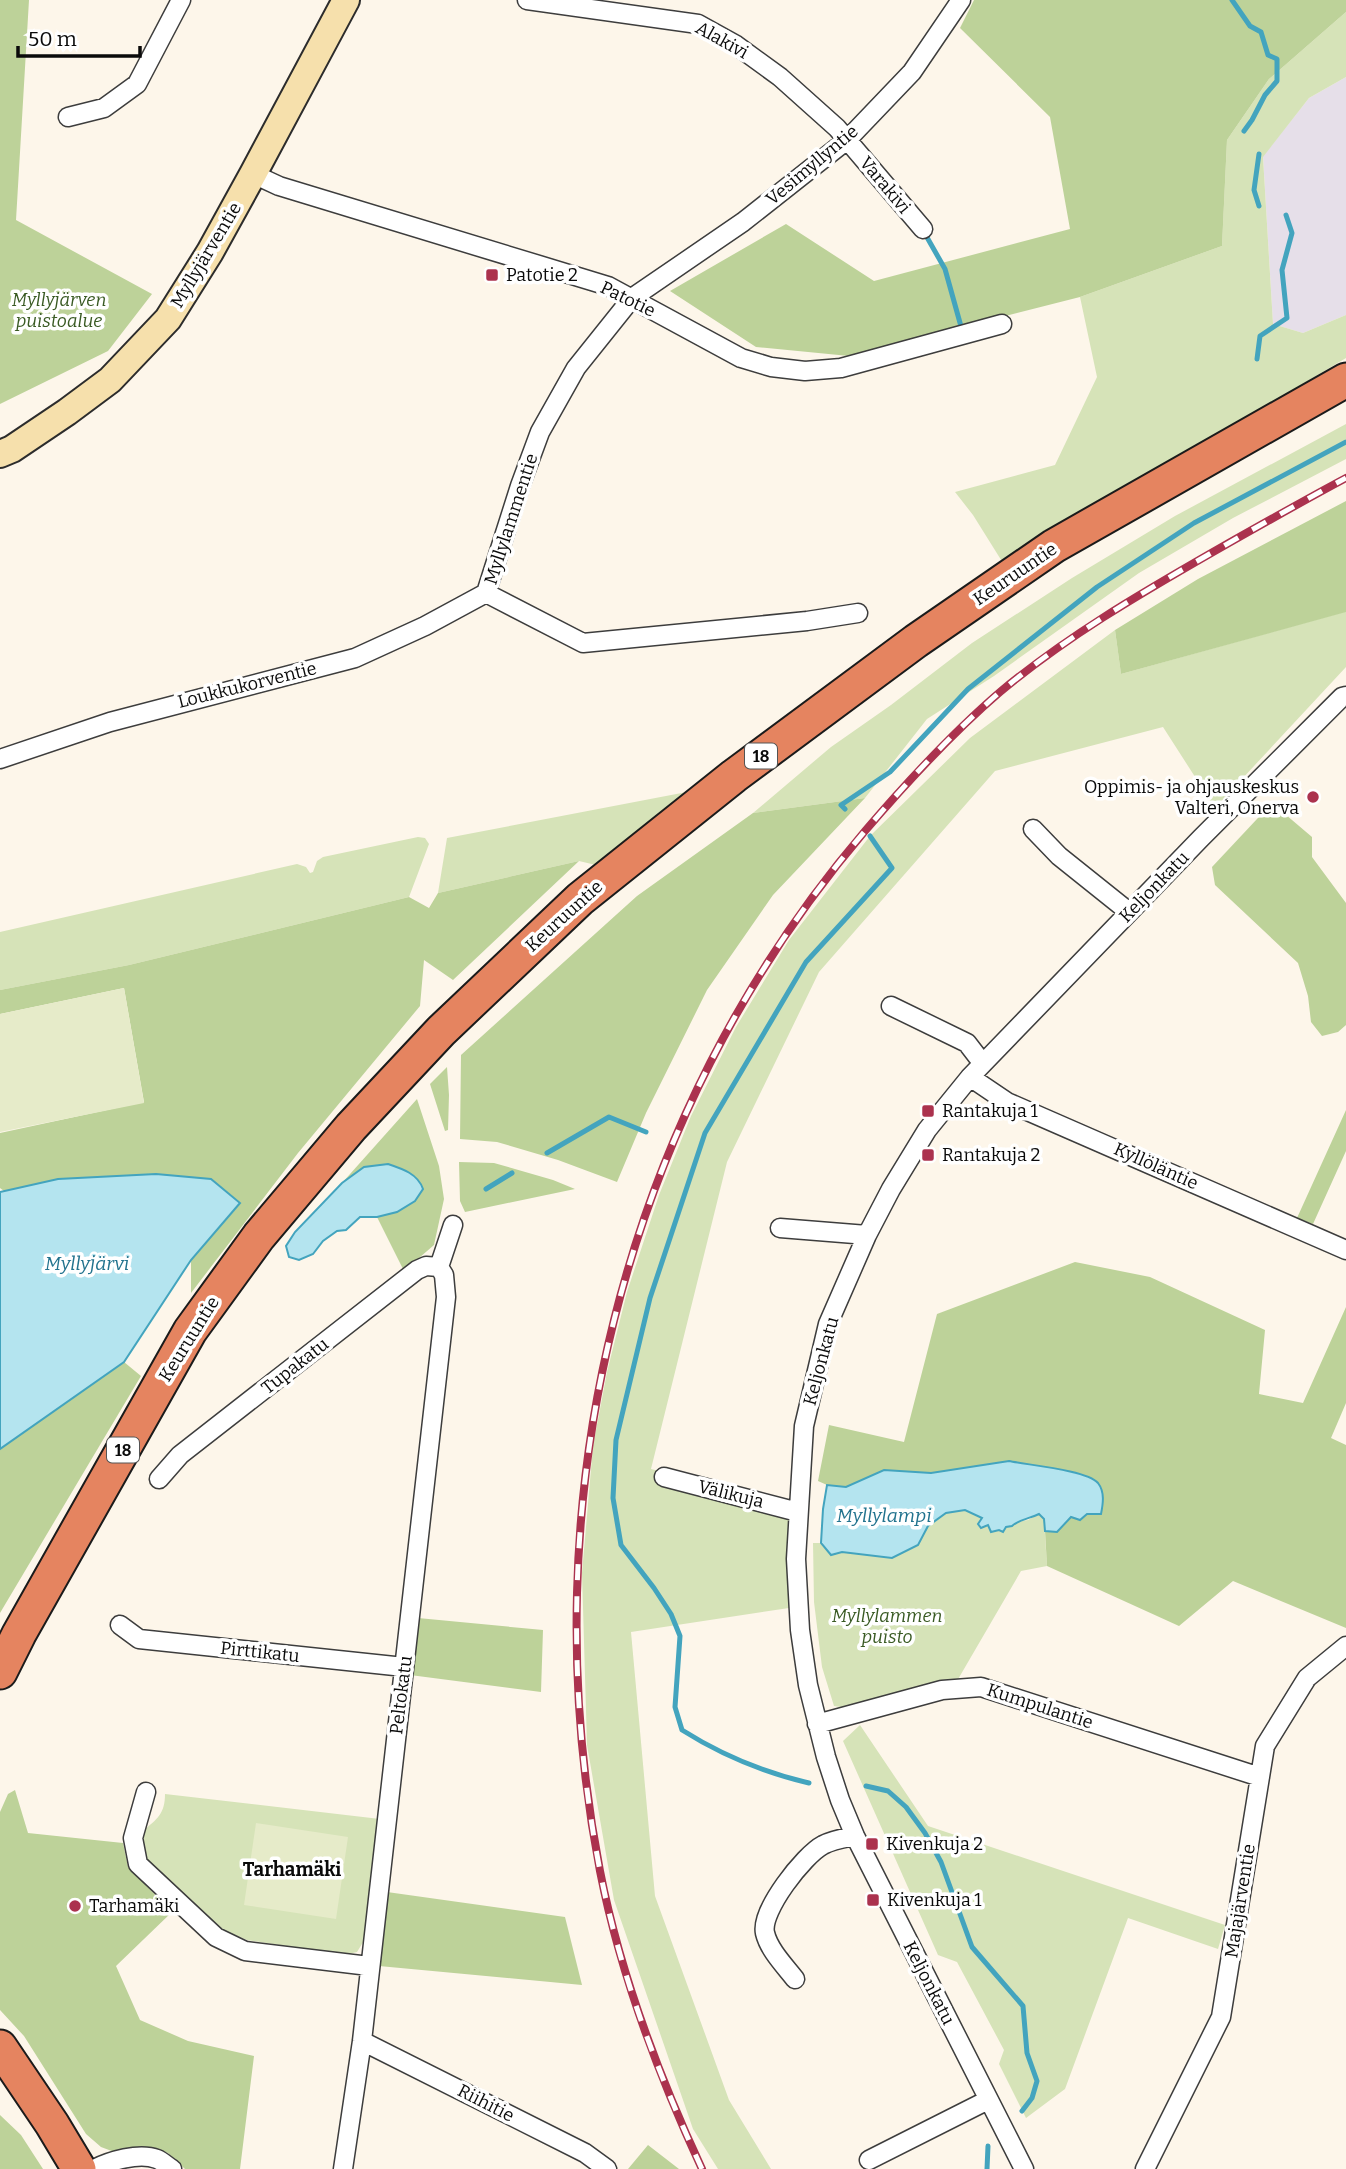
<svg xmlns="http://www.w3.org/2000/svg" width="1346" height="2169" font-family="Bitter,serif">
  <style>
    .industrial { fill: #e6dfe9 }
    .green { fill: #d6e3b8 }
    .forest { fill: #bdd299 }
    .pitch { fill: #e6ebc9 }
    .water { fill: #b4e4ef; stroke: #43a4be; stroke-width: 2 }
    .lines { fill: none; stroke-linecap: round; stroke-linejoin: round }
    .stream { stroke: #43a4be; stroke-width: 5 }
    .street-casing { stroke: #3d3d3d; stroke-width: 21 }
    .secondary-casing { stroke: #2c2c2c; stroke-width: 30 }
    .highway-casing { stroke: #1b1b1b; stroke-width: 37 }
    .street { stroke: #fff; stroke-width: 18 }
    .secondary { stroke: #f6e0ac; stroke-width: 26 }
    .highway { stroke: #e58460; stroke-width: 33 }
    .rail-casing { stroke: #ab324e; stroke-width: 8 }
    .rail { stroke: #fff; stroke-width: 5; stroke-dasharray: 16; stroke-linecap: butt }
    .poi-dot { fill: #ab324e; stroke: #fff; stroke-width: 2.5 }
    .labels { text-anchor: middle; stroke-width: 7; stroke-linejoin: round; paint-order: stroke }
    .shield { fill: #fff; stroke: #545454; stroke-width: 2 }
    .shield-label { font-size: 16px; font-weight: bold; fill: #0a0a0a }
    .street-label { font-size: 18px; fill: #0a0a0a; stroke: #fff }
    .poi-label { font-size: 18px; fill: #0a0a0a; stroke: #fff; text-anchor: start }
    .park-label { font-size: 18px; font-style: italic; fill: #395a23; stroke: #fff }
    .water-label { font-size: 19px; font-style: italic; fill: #22738e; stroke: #fff }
    .neighbourhood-label { font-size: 19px; font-weight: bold; fill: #0a0a0a; stroke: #fff }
  </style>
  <rect width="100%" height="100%" fill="#fdf6ea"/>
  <!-- industrial -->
  <path class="industrial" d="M1346,77V315L1303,333L1273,324L1263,156L1309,98Z"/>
  <!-- green -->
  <path class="green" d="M1346,12V77L1309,98L1263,157L1273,324L1303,333L1346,315V358L1003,563L973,515L955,492L1055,465L1097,377L1080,297L1222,246L1227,140L1269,79Z
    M1346,424V459L1233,518L1139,573L994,676L927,719L865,798L753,813L831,747L891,705L972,643L1072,578L1175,516Z
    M1344,612H1346V667L1215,808L1163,727L995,771L819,972L727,1162L651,1469L789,1502V1608L631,1632L655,1896L729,2100L771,2169H718L693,2129L614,1900L587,1745L582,1573L593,1446L607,1372L627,1292L659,1195L691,1116L736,1027L789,940L870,836L970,738L1115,630L1121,674Z
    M692,791L600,866L579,861L438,893L447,838Z
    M418,837L425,838L429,844L409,897L129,965L0,990V932L297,864L306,867L310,873L313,872L317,861L323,857Z
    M965,1510L982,1519L988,1525L1005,1527L1016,1522L1028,1520L1039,1514L1044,1519L1047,1566L1021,1571L957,1681L848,1708L834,1706L822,1667L814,1602L813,1543H821L831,1555L842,1552L892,1558L918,1545L928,1526L946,1513Z
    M860,1725L928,1826L1225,1925L1218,1949L1128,1918L1065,2089L1026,2118L999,2064L1004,2050L957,1962L938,1955L843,1741Z
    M165,1794L380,1819L365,1939L357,1952L344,1955L247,1940L220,1929L147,1862L140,1848L143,1831C157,1819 165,1814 165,1794Z"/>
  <!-- forest -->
  <path class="forest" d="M0,0H29L16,220L152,294L108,351L0,404Z
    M974,0H1346V12L1269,79L1227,140L1222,246L1080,297L849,356L756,347L670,291L786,224L874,281L1070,229L1050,117L960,28Z
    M1346,501V612L1121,674L1115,630L1198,579Z
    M865,798L773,895L707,990L646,1113L617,1182L558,1160L497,1142L460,1139L461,1055L637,896L753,813Z
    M1272,803L1312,837V857L1346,903V1025L1338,1032L1322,1036L1311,1022L1308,996L1298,963L1215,885L1212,867Z
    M579,861L453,980L424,960L420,1006L298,1153L191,1293V1260L240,1204L156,1174L58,1179L4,1191L0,1188V1133L144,1102L124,988L0,1014V990L129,965L409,897L429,908L438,893Z
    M447,1067L449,1095L448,1130L445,1131L430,1084Z
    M417,1099L439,1166L444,1199L434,1245L404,1271L377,1217L397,1212L364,1167L342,1183Z
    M1346,1110V1151L1313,1224L1297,1218Z
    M459,1162L494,1163L553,1180L575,1189L465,1212L460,1201Z
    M1075,1262L1150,1277L1265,1330L1259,1394L1303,1403L1346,1307V1403L1331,1438L1346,1445V1628L1233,1581L1179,1626L1047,1566L1045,1531L1057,1532L1071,1517L960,1469L931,1473L884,1470L846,1487L827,1485L818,1481L829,1425L904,1442L937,1314Z
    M124,1362L141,1376L0,1613V1449Z
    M418,1618L543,1630L541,1692L410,1675Z
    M15,1790L28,1833L123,1843L128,1867L172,1912L116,1966L140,2020L188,2041L254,2056L240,2169H185L168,2153L153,2148L117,2153L101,2147L86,2134L24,2036L0,2010V1812L8,1794Z
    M387,1892L565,1917L582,1985L379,1966Z
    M0,2115L21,2135L43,2169H0Z
    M648,2145L679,2169H628Z"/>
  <!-- pitch -->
  <path class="pitch" d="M124,988L144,1103L0,1132V1014Z
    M256,1823L348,1837L336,1919L244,1905Z"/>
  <!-- water -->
  <path class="water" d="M388,1164C403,1169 418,1174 423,1189L415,1201L397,1212L377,1217H360L346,1230L337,1231L323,1241L313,1254L299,1260L289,1257L286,1246L295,1232L342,1183L364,1167Z
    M156,1174L211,1179L240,1203L191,1260L124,1362L0,1449V1192L58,1179Z
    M1009,1461C1027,1465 1087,1470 1098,1483C1105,1492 1103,1504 1101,1514H1087L1080,1520L1071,1517L1057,1532L1045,1531L1044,1519L1039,1514C1031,1518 1018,1520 1012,1526L1006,1527L1003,1532L999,1530L991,1532L988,1525L981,1528L978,1524L982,1518L965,1510L946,1513L928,1526L918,1545L892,1558L842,1552L831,1555L821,1543L823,1509L827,1485L846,1487L884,1470L931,1473Z"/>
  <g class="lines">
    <!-- stream -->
    <path class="stream" d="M1232,0L1250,26L1261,32L1268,55L1277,59V81L1265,95L1252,120L1244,131
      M1259,206L1254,190L1259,154
      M924,232L945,269L962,330
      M1257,359L1260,336L1287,318L1282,270L1292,233L1286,215
      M845,809L841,805L890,772L968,689L1097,587L1194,523L1346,442
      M547,1153L609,1117L646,1132
      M486,1189L512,1173
      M809,1783C766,1773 720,1754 682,1730L675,1707L680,1636L671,1614L654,1588L621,1545L613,1498L616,1440L650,1298L705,1133L806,962L892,868L870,836
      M866,1786L888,1791L906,1807L925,1833L941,1862L972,1947L1023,2006L1027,2053L1037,2081L1032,2098L1022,2111
      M987,2169L988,2146"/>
    <defs>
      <path id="street" d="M527,0L698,24L736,45L780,77L837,128L923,229
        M68,117L104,108L137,84L181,0
        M253,174L279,186L608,286L741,358L771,367L805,371L841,368L1002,324
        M486,593L520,486L540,432L576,368L632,298L743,222L847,140L912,72L961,0
        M486,593L583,643L807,621L858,613
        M0,759L110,722L355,658L425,626L486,593
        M1033,829L1059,856L1129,912
        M891,1006L967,1043L977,1056L985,1061
        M970,1077L1007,1102L1346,1250
        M780,1228L867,1235
        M439,1267L453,1225
        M664,1477L798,1512
        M159,1479L180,1455L417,1270L426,1266L439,1267
        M120,1625L139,1639L404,1667
        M817,1724L942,1690L981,1687L1260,1777
        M146,1792L133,1838L138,1864L216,1937L245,1951L369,1966
        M795,1979C785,1966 769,1950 765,1933C760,1911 804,1855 823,1845C832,1840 845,1838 855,1836
        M362,2041L585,2153L607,2169
        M869,2160L988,2100
        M94,2169C110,2161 139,2152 157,2159C162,2161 167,2166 172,2169
        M343,2169L362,2041L446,1297L444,1275L439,1267
        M1024,2169L855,1836L840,1800L826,1757L808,1685L800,1630L796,1559L804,1426L828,1324L867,1235L891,1189L927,1130L970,1077L1201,838L1342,697L1346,696
        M1145,2169L1221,2017L1265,1746L1307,1678L1346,1646"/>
      <path id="secondary" d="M0,454L12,449L67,412L110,380L168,319L210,252L253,174L346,0"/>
      <path id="highway" d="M0,1672L19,1634L190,1331L259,1236L351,1127L441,1031L580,899L734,776L916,641L1054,546L1346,380
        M0,2047L52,2124L79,2169"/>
    </defs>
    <!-- street casing -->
    <use href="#street" class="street-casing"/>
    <!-- secondary casing -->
    <use href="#secondary" class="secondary-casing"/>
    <!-- highway casing -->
    <use href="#highway" class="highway-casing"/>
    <!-- street -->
    <use href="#street" class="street"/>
    <!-- secondary -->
    <use href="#secondary" class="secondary"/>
    <!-- highway -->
    <use href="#highway" class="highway"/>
    <defs>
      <path id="rail" d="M702,2169C658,2074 620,1974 600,1871C529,1502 620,1118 865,831C907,782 951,734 1000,692C1066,637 1138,595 1213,552C1257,527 1301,502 1346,478"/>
    </defs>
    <!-- rail casing -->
    <use href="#rail" class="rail-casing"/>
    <!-- rail -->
    <use href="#rail" class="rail"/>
  </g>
  <!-- markers -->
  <g class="poi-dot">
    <rect x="485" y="268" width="14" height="14" rx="3.5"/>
    <circle cx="1313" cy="797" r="7"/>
    <rect x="921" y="1104" width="14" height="14" rx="3.5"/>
    <rect x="921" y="1148" width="14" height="14" rx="3.5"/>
    <rect x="865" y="1837" width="14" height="14" rx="3.5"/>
    <rect x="866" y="1893" width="14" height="14" rx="3.5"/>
    <circle cx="75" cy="1906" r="7"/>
  </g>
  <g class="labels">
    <!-- shield labels -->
    <g class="shield">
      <rect x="745" y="743.5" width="32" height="25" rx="5"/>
      <rect x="107" y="1437.5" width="32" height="25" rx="5"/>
    </g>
    <g class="shield-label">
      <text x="761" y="762">18</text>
      <text x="123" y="1456">18</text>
    </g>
    <!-- street labels -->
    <g class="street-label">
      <text transform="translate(722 40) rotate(29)" y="6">Alakivi</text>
      <text transform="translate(812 165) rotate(-40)" y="6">Vesimyllyntie</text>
      <text transform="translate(885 185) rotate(50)" y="6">Varakivi</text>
      <text transform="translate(206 255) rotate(-59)" y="6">Myllyjärventie</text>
      <text transform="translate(628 299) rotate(26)" y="6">Patotie</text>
      <text transform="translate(511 519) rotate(-72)" y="6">Myllylammentie</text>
      <text transform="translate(1015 574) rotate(-34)" y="6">Keuruuntie</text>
      <text transform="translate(247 685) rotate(-14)" y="6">Loukkukorventie</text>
      <text transform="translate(1154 887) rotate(-46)" y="6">Keljonkatu</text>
      <text transform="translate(564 916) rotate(-42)" y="6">Keuruuntie</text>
      <text transform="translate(1156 1166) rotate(24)" y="6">Kyllöläntie</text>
      <text transform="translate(189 1339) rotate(-58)" y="6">Keuruuntie</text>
      <text transform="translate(821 1361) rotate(-75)" y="6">Keljonkatu</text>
      <text transform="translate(295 1366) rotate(-38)" y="6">Tupakatu</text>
      <text transform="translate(731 1494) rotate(14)" y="6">Välikuja</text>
      <text transform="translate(260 1652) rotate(6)" y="6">Pirttikatu</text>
      <text transform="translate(401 1695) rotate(-83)" y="6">Peltokatu</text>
      <text transform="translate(1040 1706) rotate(18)" y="6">Kumpulantie</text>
      <text transform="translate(1240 1901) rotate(-81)" y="6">Majajärventie</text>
      <text transform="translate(929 1983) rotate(63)" y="6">Keljonkatu</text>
      <text transform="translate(486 2103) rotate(27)" y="6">Riihitie</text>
    </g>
    <!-- poi labels -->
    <g class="poi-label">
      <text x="506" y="281">Patotie 2</text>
      <text x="1299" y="793" text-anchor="end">Oppimis- ja ohjauskeskus<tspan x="1299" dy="21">Valteri, Onerva</tspan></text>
      <text x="942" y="1117">Rantakuja 1</text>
      <text x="942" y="1161">Rantakuja 2</text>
      <text x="886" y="1850">Kivenkuja 2</text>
      <text x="887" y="1906">Kivenkuja 1</text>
      <text x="89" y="1912">Tarhamäki</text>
    </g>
    <!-- park labels -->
    <g class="park-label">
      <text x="59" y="306">Myllyjärven<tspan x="59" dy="21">puistoalue</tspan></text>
      <text x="887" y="1622">Myllylammen<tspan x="887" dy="21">puisto</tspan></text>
    </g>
    <!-- water labels -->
    <g class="water-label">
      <text x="87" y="1270">Myllyjärvi</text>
      <text x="884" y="1522">Myllylampi</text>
    </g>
    <!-- neighbourhood labels -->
    <g class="neighbourhood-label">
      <text x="292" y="1876">Tarhamäki</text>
    </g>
  </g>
  <!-- scale -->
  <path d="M18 46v10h122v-10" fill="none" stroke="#0a0a0a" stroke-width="3.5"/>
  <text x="28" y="46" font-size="21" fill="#0a0a0a" stroke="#ffffff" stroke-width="5" paint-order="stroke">50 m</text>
</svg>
